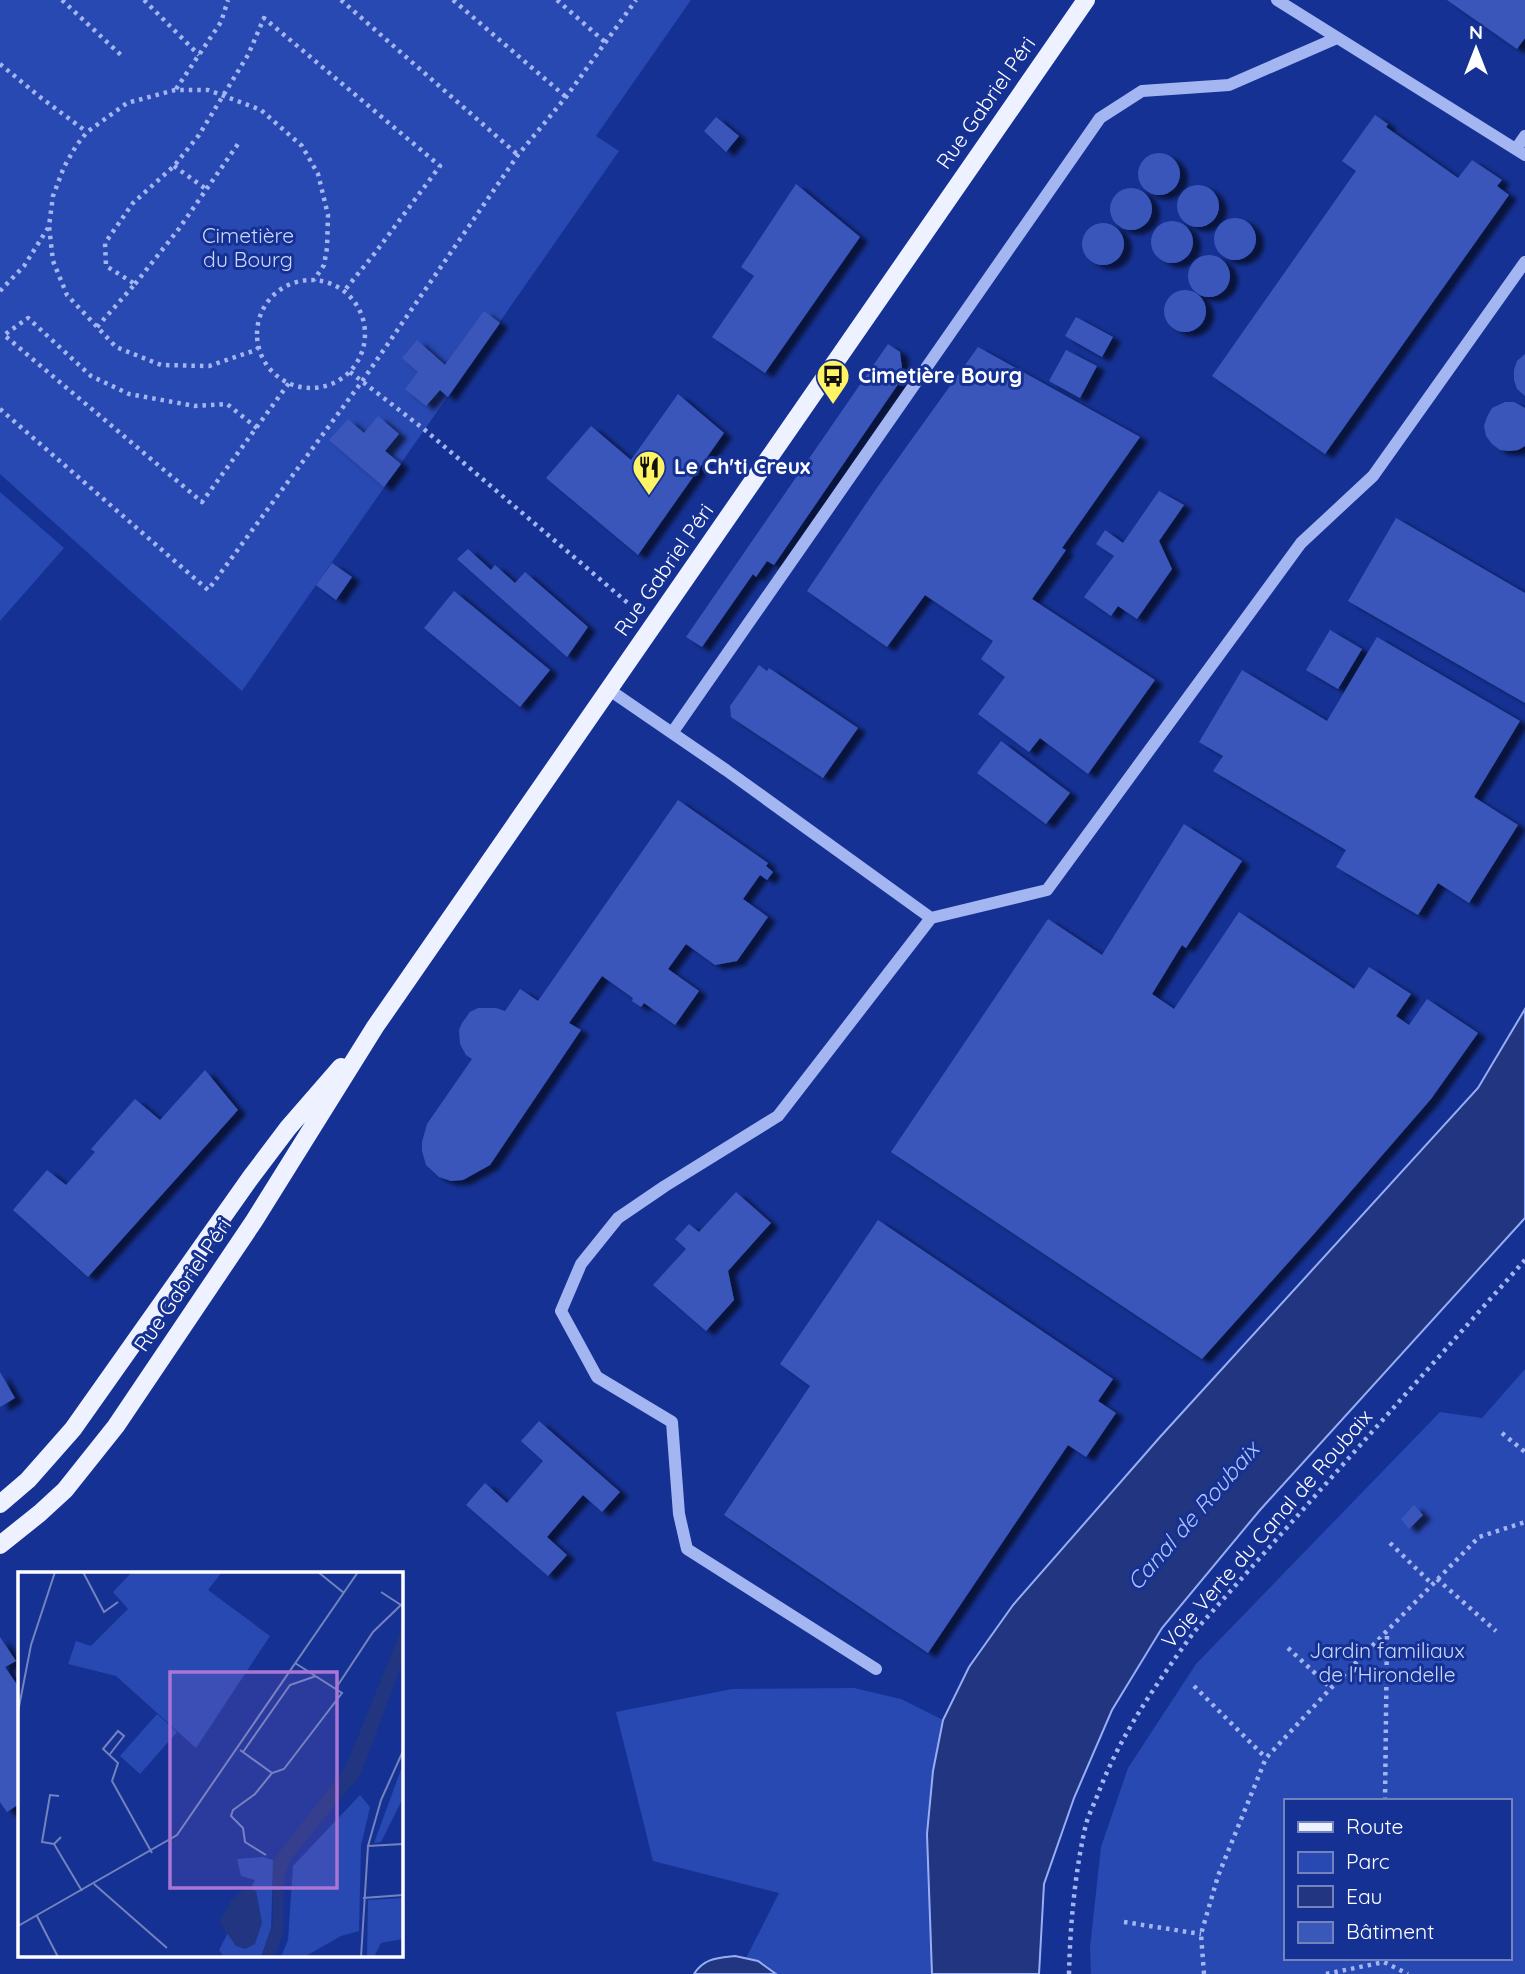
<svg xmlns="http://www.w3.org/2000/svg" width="1525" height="1974" font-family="Quicksand,sans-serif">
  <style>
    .green { fill: #2848b2; fill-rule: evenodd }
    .water { fill: #213580; stroke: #97aef4; stroke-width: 2 }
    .building { fill: #3a57ba; filter: url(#shadow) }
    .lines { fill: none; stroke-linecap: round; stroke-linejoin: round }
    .path { stroke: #a4b6f1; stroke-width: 4.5; stroke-dasharray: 3.5 5; stroke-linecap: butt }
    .minor { stroke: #a4b6f1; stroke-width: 12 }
    .major { stroke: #eef1ff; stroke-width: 18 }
    .labels { text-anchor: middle; stroke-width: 6; stroke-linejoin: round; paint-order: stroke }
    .street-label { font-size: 21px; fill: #fff; stroke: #153193 }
    .park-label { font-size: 21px; fill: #cbd7fc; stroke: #153193 }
    .poi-label { font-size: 21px; font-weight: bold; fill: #fff; stroke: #153193; text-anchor: start }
    .water-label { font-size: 23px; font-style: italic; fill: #b0c2f8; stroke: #153193 }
    .inset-road { fill: none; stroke: #7383be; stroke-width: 2 }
    .view { fill: #a976d5; fill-opacity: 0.15; stroke: #a976d5; stroke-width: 3.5 }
    .inset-edge { fill: none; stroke: #fff; stroke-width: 3.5 }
  </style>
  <defs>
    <filter id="shadow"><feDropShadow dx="8" dy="4.5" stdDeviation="2" flood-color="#0009"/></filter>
  </defs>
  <rect width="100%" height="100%" fill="#153193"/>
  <!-- green -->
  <path class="green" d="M0,0H691L596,136L619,151L242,691L0,474Z
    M0,492L64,548L0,621Z
    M1525,1369V1974H1091L1090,1947L1101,1847L1128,1768L1196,1664L1440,1412L1482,1418ZM1285,1801H1509V1958H1285Z
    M854,1688L901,1699L943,1720L933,1771L927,1834L932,1974H738L779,1893L653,1861L616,1712L732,1689Z"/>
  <!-- water -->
  <path class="water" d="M1525,1009V1218L1260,1510L1162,1628L1112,1710L1074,1798L1044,1884L1039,1974H932L927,1834L933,1771L943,1720L969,1667L1013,1605L1160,1437L1478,1088Z
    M735,1956L758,1961L776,1974H694C704,1958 718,1958 735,1956Z"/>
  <!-- building -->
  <path class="building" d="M1447,0H1525V38L1517,49Z
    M1375,115L1388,124L1386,127L1458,178L1472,160L1502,180L1497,186L1509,195L1325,454L1212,376L1356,171L1342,161Z
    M716,117L739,136L726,152L704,131Z
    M1138 174a21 21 0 1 1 42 0a21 21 0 1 1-42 0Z
    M796,184L860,237L765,373L712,337L754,276L741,267Z
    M1177 206a21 21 0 1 1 42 0a21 21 0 1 1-42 0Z
    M1110 209a21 21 0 1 1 42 0a21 21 0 1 1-42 0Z
    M1214 239a21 21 0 1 1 42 0a21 21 0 1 1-42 0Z
    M1151 242a21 21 0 1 1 42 0a21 21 0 1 1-42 0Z
    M1082 244a21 21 0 1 1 42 0a21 21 0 1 1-42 0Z
    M1188 276a21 21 0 1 1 42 0a21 21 0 1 1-42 0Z
    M1164 311a21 21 0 1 1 42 0a21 21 0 1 1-42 0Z
    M484,311L500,323L448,397L440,390L426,406L405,389L418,372L402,358L417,340L445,365Z
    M1076,317L1113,337L1102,357L1065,336Z
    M888,344L900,352L903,377L774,565L767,561L756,577L753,574L702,647L686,637Z
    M978,347L1140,437L1062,548L1066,550L1032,599L1155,680L1088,774L1040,738L1029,752L978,714L1005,677L981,659L993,641L925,595L887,647L807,591L874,492Z
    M1066,350L1097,366L1080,398L1049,381Z
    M1525,354V396L1517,389L1514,380V370L1517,361Z
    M678,394L724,433L638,555L546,478L591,426L631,460Z
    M1505,402H1514L1525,408V446L1518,450L1509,451L1500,450L1492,444L1486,436L1484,426L1487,417L1492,408Z
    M378,416L399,434L385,451L401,464L384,487L329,440L348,419L364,433Z
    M1159,491L1184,505L1159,541L1172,569L1137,619L1118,606L1111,616L1084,597L1114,556L1096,544L1105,530L1123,543Z
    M1396,518L1525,593V703L1348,601Z
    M468,549L491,570L495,565L515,583L525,572L588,627L567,657L457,559Z
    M332,563L352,577L336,600L316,585Z
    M454,591L550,670L520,707L424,628Z
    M1330,630L1362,649L1338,689L1306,670Z
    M1377,637L1520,721L1474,797L1518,825L1469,903L1438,883L1418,915L1336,867L1346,850L1213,771L1223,756L1199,742L1242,670L1327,721Z
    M759,665L767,671L769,668L858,728L823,778L731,717L730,706Z
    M1001,741L1070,793L1046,824L977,773Z
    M678,800L768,863L766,866L773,872L767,880L760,875L743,899L768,917L737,961L715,965L686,944L668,969L699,991L675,1025L644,1003L641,1007L632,1001L633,998L602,976L569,1023L581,1030L490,1165L463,1180L451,1181L439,1177L426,1165L422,1151V1142L427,1124L472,1059L466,1055L460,1044L459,1030L462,1023L470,1012L478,1008H496L505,1011L520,989L538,1001Z
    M1184,824L1242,861L1186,948L1182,945L1152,994L1174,1009L1239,912L1354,989L1369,967L1411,994L1396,1016L1409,1025L1427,999L1478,1033L1431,1099L1313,1235L1202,1359L891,1152L1048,919L1102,955Z
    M205,1070L238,1110L88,1277L13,1210L47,1170L66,1185L95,1152L91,1149L135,1099L160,1120Z
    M736,1192L771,1223L728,1271L734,1300L706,1331L653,1285L686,1249L675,1239L689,1224L699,1232Z
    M878,1220L1113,1379L1098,1401L1116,1413L1086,1457L1068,1445L928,1653L724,1515L810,1386L780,1364Z
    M0,1372L15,1398L0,1407Z
    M539,1421L620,1492L602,1512L583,1495L547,1537L567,1555L548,1576L466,1505L485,1483L507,1503L543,1461L521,1441Z
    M1414,1505L1423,1515L1409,1529L1401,1519Z
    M0,1637L16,1661L5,1667L18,1686L19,1685V1804L7,1812L0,1802Z"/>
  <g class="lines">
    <!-- path -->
    <path class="path" d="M62,0L122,56
      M144,0L199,55
      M341,0L518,155
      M453,0L566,97
      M557,0L605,42
      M0,64L40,97L87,132
      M176,89L221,22L228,0
      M174,166L206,189
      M257 334a54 54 0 1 1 108 0a54 54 0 1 1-108 0Z
      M135,284L178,230L238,144
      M0,291L24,266L48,228
      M97,327L135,284L106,266L105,243L133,203L174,166L199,135L248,55L264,18L440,166L375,253L344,291
      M259,347L256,350L209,366L161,365L116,347L67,295L53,261L49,226L53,196L64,167L76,146L87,132L127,103L175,90H208L261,110L302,146L318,174L328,215L327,248L324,265L314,280
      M350,372L425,430L629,604
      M0,409L208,590L363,380L518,155L566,97L636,0
      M257,428L227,404L195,406L129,394L91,376L28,318L4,335L202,502L289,383
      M1502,1433L1525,1452
      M1390,1543L1432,1584
      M1437,1579L1496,1631
      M1288,1648L1331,1688
      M1194,1686L1266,1758
      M1385,1801L1387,1631
      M1124,1922L1201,1934
      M1069,1974C1070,1926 1075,1871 1086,1824C1089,1814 1094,1804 1098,1794C1120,1735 1157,1683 1194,1632L1525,1260
      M1204,1974L1201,1934L1218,1876L1266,1758L1331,1688L1479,1537L1525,1522
      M1326,1974L1384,1962L1408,1974"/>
    <!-- minor -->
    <path class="minor" d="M1277,0L1525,155
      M1516,149L1525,136
      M608,689L726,770L931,918
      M672,733L1100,118L1142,91L1229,85L1337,38
      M876,1669L687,1549L679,1514L672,1422L597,1377L561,1311L581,1264L618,1218L665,1186L778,1116L931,918L1047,890L1301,543L1373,476L1525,262"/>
    <!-- major -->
    <path class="major" d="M0,1504L28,1480L73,1429L251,1177L288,1128L341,1067
      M0,1545L40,1513L65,1490L116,1426L254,1221L375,1027L1086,0"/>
  </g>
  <!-- icons -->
  <defs>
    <symbol id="bus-pin" viewBox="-11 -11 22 30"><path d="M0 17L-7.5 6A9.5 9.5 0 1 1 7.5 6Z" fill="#fff464" stroke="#153193"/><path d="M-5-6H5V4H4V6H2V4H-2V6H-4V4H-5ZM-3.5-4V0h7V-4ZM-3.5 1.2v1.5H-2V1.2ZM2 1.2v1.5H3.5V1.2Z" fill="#111"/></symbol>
    <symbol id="restaurant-pin" viewBox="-11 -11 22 30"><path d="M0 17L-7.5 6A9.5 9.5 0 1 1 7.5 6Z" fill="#fff464" stroke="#153193"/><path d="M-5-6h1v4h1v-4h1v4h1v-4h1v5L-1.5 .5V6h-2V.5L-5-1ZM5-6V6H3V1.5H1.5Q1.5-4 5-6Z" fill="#111"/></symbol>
  </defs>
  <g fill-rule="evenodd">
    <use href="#bus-pin" x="814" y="357" width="38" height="52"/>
    <use href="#restaurant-pin" x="630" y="448" width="38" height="52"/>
  </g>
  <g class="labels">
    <!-- street labels -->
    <g class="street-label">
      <text transform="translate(986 103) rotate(-55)" y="7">Rue Gabriel Péri</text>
      <text transform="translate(664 570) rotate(-55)" y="7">Rue Gabriel Péri</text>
      <text transform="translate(183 1285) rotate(-56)" y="7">Rue Gabriel Péri</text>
      <text transform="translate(1267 1529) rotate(-49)" y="7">Voie Verte du Canal de Roubaix</text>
    </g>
    <!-- park labels -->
    <g class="park-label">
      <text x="248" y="243">Cimetière<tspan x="248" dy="24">du Bourg</tspan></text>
      <text x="1387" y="1658">Jardin familiaux<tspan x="1387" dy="24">de l'Hirondelle</tspan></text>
    </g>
    <!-- poi labels -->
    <g class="poi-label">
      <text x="858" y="383">Cimetière Bourg</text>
      <text x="674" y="474">Le Ch'ti Creux</text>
    </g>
    <!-- water labels -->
    <g class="water-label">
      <text transform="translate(1193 1516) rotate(-49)" y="8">Canal de Roubaix</text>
    </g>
  </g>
  <!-- overview -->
  <g transform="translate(18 1572)">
    <rect width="385" height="385" fill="#153193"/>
    <path d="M114,0H204L190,18L252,64L178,176L98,104L50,92L58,69L73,74L110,37L95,20ZM139,142L159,160L122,202L102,184ZM385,192V226L363,270L356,271ZM342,223L352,235L343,274L341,359L323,364L286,385H263L270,368L275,294ZM245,285L255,288L253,361L243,385H206L201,378L237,308L223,304L219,287ZM384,326L385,367L363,371L356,385H349L350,328Z" fill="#2848b2"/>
    <path d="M385,53V89L343,202L273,287L266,306L265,362L256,385H243L255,350V288L327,196ZM229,314L238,319L244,351L237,372L227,377L218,374L201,350L213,329Z" fill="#213580"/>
    <path class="inset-road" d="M65,0L86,40L100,30M300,0L326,21M363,20L383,33M318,116L355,60L385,31M0,140L13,73L37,0M222,178L254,201M225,180L272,113L298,104M92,182L106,164L100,159L85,177L100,191L94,209L134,281M43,265L36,272L64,319M36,272L24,270L32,223L41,224M350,274L385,272M248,283L227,270L225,256L213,244L215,238L237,222L254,201L266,197L324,121L277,91M76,312L149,376M345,326L385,323M19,344L40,385M0,354L159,263L340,0M343,385L350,274L363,228L385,179"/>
    <path class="view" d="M152,100H319V316H152Z"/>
    <rect width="385" height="385" class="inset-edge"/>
  </g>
  <!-- legend -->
  <rect x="1284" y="1799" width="228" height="161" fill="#153193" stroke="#7383be" stroke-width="2"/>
  <rect x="1298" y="1822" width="35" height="10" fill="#eef1ff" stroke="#7383be" stroke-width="2"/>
  <text x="1346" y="1834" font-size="21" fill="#ffffff">Route</text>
  <rect x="1298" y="1852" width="35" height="21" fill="#2848b2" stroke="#7383be" stroke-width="2"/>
  <text x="1346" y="1869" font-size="21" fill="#ffffff">Parc</text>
  <rect x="1298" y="1886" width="35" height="21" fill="#213580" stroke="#7383be" stroke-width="2"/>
  <text x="1346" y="1904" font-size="21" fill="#ffffff">Eau</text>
  <rect x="1298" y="1922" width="35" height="21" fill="#3a57ba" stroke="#7383be" stroke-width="2"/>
  <text x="1346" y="1939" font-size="21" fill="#ffffff">Bâtiment</text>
  <!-- north arrow -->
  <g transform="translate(1476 49)" stroke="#153193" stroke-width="5" paint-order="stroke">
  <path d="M0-5L12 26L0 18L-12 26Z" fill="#ffffff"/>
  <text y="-10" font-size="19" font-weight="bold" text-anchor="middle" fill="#ffffff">N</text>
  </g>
</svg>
